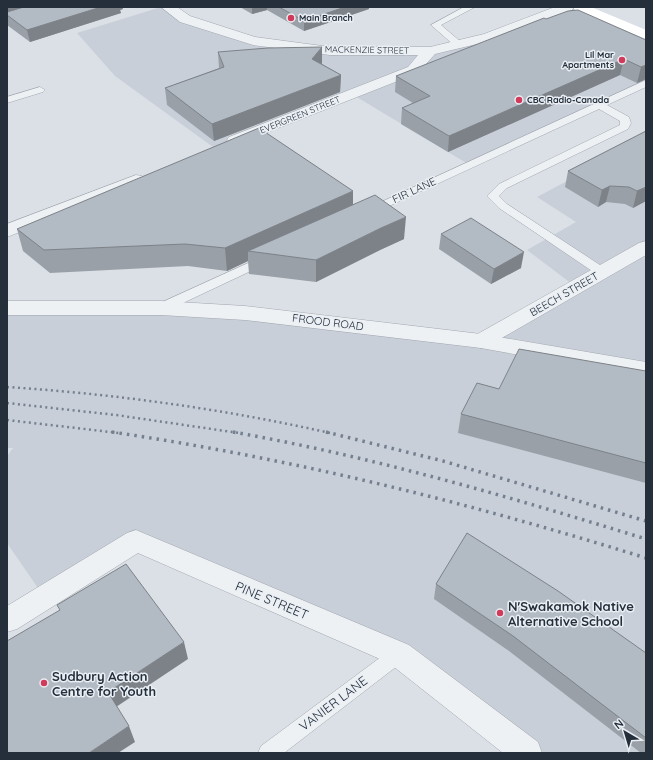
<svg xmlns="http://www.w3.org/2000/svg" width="653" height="760" font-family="Quicksand,sans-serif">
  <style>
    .built { fill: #c9cfd8 }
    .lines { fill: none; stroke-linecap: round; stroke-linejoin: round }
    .service-casing { stroke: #a1a7b0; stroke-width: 1 }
    .minor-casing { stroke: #a1a7b0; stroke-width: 1 }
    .tertiary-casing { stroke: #a1a7b0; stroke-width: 1 }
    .service { fill: #eef1f4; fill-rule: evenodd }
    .minor { fill: #eef1f4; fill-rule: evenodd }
    .tertiary { fill: #eef1f4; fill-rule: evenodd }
    .secondary { fill: #fff; fill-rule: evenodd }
    .rail-far1 { stroke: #748090; stroke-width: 2.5; stroke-dasharray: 2 3.5; stroke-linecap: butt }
    .rail { stroke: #748090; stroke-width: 3.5; stroke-dasharray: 2.5 5; stroke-linecap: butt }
    .wall { fill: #99a0a8 }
    .shaded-wall { fill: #7d8288 }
    .building { fill: #b2bac3; stroke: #7d8288 }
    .poi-dot { fill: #d13a5a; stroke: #eaeff4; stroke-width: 1.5 }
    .labels { text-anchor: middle; stroke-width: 3; stroke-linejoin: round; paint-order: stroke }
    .far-poi-label { font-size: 9px; font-weight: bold; fill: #252f3c; stroke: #eaeff4; text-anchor: start }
    .far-street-label { font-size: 9px; fill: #252f3c; stroke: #eaeff4 }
    .street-label { font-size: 11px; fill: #252f3c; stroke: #eaeff4 }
    .near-street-label { font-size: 13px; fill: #252f3c; stroke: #eaeff4 }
    .near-poi-label { font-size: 13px; font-weight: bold; fill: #252f3c; stroke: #eaeff4; text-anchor: start }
  </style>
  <rect width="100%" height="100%" fill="#dbe0e6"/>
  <!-- built -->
  <path class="built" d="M161,7H165L251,42L329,52H432L567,7H580L640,33L616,43L625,72L646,82L468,164L350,93L213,147L115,76L77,33Z
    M646,139V244L572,284L527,250L576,222L537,197Z
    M646,249V753H536L397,647L135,537L42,594L7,543V456L13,448H7V312L158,313L244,318L481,346Z"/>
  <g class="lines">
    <defs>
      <path id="service" d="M464,7H475L441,25L461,42L463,44L458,47L455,46L431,25Z
        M646,80V87L607,105L629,117L631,123L628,129L507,188L499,196L507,204L606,269L608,272L606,275H598L499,208L487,196L499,184L620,125V121L599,109L374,213H366L364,211L366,209Z
        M40,87L45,90L43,92L7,103V97Z
        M266,255L270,256L272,259L270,262L166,311L161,312L156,311L155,308L156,305Z
        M399,646L405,648L408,654L405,660L284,753H258L261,746L393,648Z"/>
      <path id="minor" d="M646,241V255L488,346L481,348L474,346L470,341L474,336L639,243Z
        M136,530L409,645L538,742L542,753H503L389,663L138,553L17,629L7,632V606L127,533Z"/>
      <path id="tertiary" d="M161,7H177L190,16L255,37L330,47H430L484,34L555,7H574L572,10L494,40L435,54L418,73L235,145L229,143L227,140L229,137L408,67L418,55H330L253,45L180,22Z
        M136,175L142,176L145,180L142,184L7,237V224Z
        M7,301H161L245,306L481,334L646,362V378L481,348L245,320L161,315H7Z"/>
    </defs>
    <!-- service casing -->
    <use href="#service" class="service-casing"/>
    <!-- minor casing -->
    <use href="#minor" class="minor-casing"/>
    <!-- tertiary casing -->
    <use href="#tertiary" class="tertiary-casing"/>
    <!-- service -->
    <use href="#service" class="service"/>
    <!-- minor -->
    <use href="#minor" class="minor"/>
    <!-- tertiary -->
    <use href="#tertiary" class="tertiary"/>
    <!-- secondary -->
    <path class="secondary" d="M573,7H591L646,30V39L575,10Z"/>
    <!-- rail-far1 -->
    <path class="rail-far1" d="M7,387C115,394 224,409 330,433
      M7,403L116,415L239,433
      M7,420L119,433"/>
    <!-- rail -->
    <path class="rail" d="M112,432C295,459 470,503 646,558
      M233,432C374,457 510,497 646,539
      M326,432L443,461L646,521"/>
  </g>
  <!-- wall -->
  <path class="wall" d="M7,7H122L123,9L120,10L121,13L30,42L7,25Z
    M240,7H369V9L304,31L267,10L252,14Z
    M546,19L646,40V79L637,83L620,75L448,152L401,124L402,108L413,103L395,92L396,76Z
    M218,52L322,63V64L341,75L340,92L214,141L167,105L165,88L219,68Z
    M646,131V201L633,208L625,204L606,202L598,207L565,187L568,171Z
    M353,205L404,239L380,250L316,282L249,274L248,261L227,271L188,266L50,273L23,251L17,229Z
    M441,234L521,268L491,284L439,249Z
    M646,371V483L458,433L461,414L499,389Z
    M436,584L646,653V753H641L509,651L434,599Z"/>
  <!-- shaded-wall -->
  <path class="shaded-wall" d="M7,7H29L7,13Z
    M101,7H122L123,9L120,10L121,13L30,42L27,30Z
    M252,7H267V10L252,14Z
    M345,7H369V9L304,31V21Z
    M322,47V63L313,76L312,59Z
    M624,59L620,75L448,152L449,136Z
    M646,65V79L637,83L641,67Z
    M341,75L340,92L214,141L212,124Z
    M610,186L606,202L598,207L602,190Z
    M646,187V201L633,208L637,191Z
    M353,191V213L248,251V261L227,271L225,248Z
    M406,217L404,239L380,250L316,282V260L381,228Z
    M524,252L521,268L491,284L494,269Z
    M184,642L188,659L113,709L108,692Z
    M129,726L135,742L118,753H89Z"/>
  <!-- building -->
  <path class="building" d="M24,7H101L27,30L7,15V12Z
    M279,7H345L304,21Z
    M578,10L646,40V65L641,67L624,59L449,136L402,108L430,96L396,76L544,18L546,19L568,11Z
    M322,47L312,59L341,75L212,124L165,88L224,67L218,52L268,48Z
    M259,128L353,191L225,248L185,244L44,250L17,229Z
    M646,131V187L637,191L629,187L610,186L602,190L568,171Z
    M375,195L406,217L381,228L316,260L248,251Z
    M471,218L524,252L494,269L441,234Z
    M519,349L646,371V463L461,414L477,383L499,389Z
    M467,533L558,591L646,653V738L513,636L436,584Z
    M126,564L184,642L108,692L129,726L89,753H7V641L60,610L57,605Z"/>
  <!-- markers -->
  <g class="poi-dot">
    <circle cx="291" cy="18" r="4"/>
    <circle cx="622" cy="60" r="4"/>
    <circle cx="519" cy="100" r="4"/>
    <circle cx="500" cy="613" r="4"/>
    <circle cx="44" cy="683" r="4"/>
  </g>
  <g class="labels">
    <!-- far-poi labels -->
    <g class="far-poi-label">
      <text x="299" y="21">Main Branch</text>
      <text x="614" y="58" text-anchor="end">Lil Mar<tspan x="614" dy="10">Apartments</tspan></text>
      <text x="527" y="103">CBC Radio-Canada</text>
    </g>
    <!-- far-street labels -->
    <g class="far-street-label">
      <text transform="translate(367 50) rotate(1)" y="3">MACKENZIE STREET</text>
      <text transform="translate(300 115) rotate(-22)" y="3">EVERGREEN STREET</text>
    </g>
    <!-- street labels -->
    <g class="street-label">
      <text transform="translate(414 190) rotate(-25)" y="4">FIR LANE</text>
      <text transform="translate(564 294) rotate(-30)" y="4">BEECH STREET</text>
      <text transform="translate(328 322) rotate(7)" y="4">FROOD ROAD</text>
    </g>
    <!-- near-street labels -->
    <g class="near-street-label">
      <text transform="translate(272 600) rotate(23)" y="5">PINE STREET</text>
      <text transform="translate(333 703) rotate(-37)" y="5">VANIER LANE</text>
    </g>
    <!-- near-poi labels -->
    <g class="near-poi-label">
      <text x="508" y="611">N'Swakamok Native<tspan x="508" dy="15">Alternative School</tspan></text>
      <text x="52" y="681">Sudbury Action<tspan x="52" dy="15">Centre for Youth</tspan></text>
    </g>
  </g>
  <!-- border -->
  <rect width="653" height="760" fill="none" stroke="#252f3c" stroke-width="16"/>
  <!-- north arrow -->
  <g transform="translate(625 732) rotate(322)" stroke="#eaeff4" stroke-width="3" paint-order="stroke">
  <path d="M0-3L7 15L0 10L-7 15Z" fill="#252f3c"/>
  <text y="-6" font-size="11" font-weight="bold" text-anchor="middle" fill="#252f3c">N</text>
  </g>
</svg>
